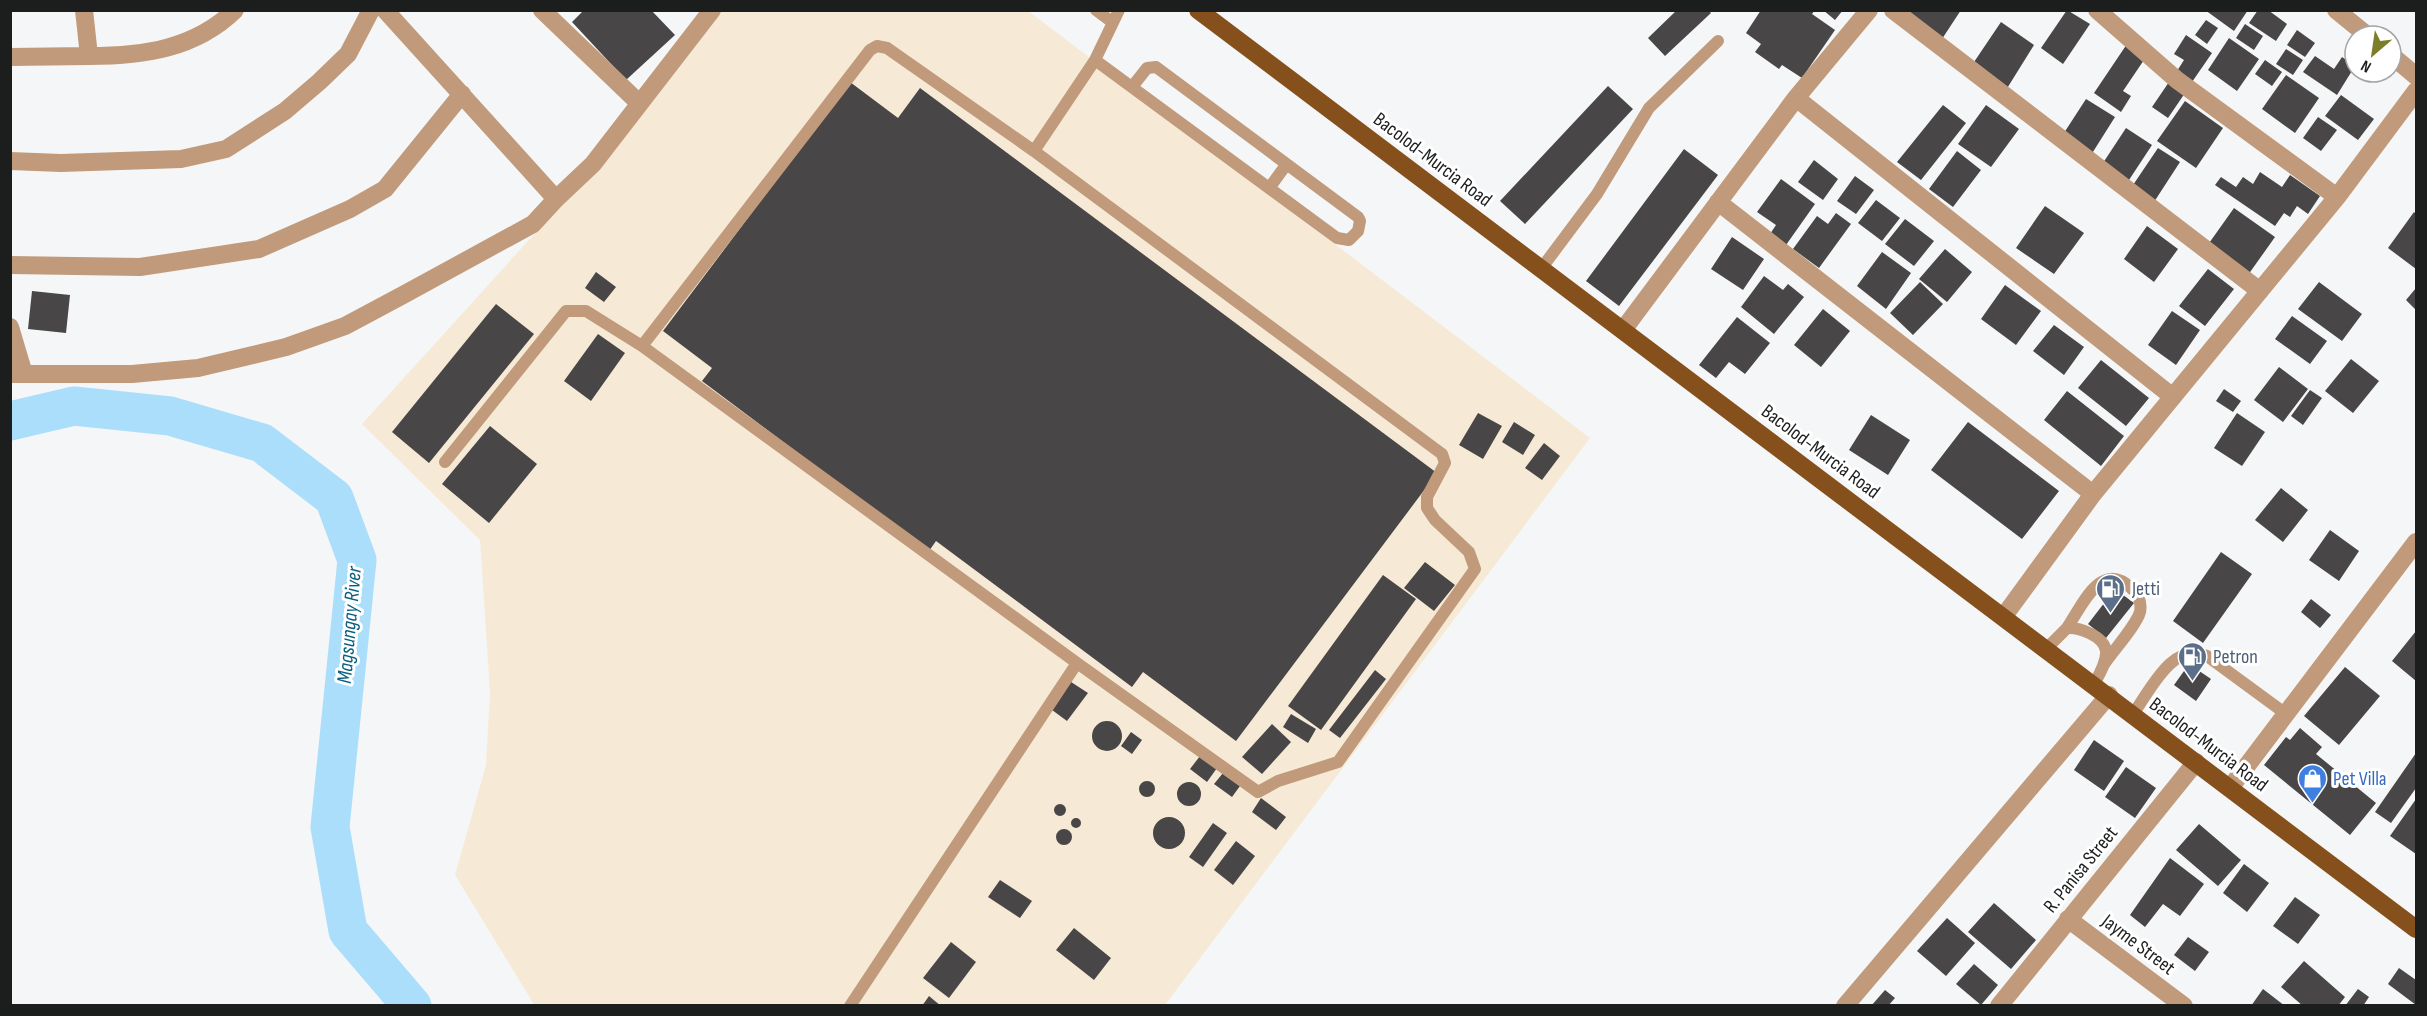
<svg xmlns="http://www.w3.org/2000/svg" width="2427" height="1016" font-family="'Sofia Sans Condensed',sans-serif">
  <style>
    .industrial { fill: #f6ead6 }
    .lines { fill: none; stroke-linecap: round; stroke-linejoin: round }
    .river { stroke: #aadefa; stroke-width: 39 }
    .building { fill: #484646 }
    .lane { stroke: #c09a7a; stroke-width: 12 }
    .street { stroke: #c09a7a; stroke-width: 18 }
    .primary { stroke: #85501b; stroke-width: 18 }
    .labels { text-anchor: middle; stroke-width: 6; stroke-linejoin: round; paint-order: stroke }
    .street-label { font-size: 20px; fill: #1c1d1d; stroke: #fff }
    .service-label { font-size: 20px; fill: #4e5e75; stroke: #fff; text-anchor: start }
    .shop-label { font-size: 20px; fill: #366cbe; stroke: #fff; text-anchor: start }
    .water-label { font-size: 21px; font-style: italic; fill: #085f80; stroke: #fff }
  </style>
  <rect width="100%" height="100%" fill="#f5f6f7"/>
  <!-- industrial -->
  <path class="industrial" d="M1027,10L1590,438L1165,1005L535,1006L455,875L486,765L490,692L480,540L362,424L548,219L703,11Z"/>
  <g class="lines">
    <!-- river -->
    <path class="river" d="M10,421L74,406L170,416L262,443L334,498L357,560L330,827L348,931L412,1006"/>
  </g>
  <!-- building -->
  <path class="building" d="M584,10H651L675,35L626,80L572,22Z
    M1677,10H1708L1711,13L1665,56L1648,38Z
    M1761,10H1815L1812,14L1835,30L1802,78L1782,65L1779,69L1755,52L1761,44L1746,33Z
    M1823,10H1843L1835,20Z
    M1912,10H1961L1942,39L1908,16Z
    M2067,10L2090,24L2063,64L2041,48Z
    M2205,10H2248L2234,31Z
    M2258,10H2268L2287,24L2276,41L2249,23Z
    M2206,20L2218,28L2207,44L2195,35Z
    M2001,22L2034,45L2006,90L1972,65Z
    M2245,24L2263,36L2254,50L2236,38Z
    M2297,30L2315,43L2305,57L2287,45Z
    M2186,35L2212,53L2192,82L2177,71L2184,60L2174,54Z
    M2229,38L2259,59L2237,91L2208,70Z
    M2127,44L2146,57L2123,91L2131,96L2121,112L2094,93Z
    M2286,49L2303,60L2293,75L2276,64Z
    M2315,56L2334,69L2342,57L2355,66L2337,95L2303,72Z
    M2265,60L2282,72L2272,86L2255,74Z
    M2286,75L2319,98L2295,133L2262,109Z
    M850,82L898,118L920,88L1437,473L1236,741L1143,672L1132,687L936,541L929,551L702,381L712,368L663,331Z
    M2169,82L2185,93L2168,118L2152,107Z
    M1608,86L1633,109L1525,224L1500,201Z
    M2341,95L2374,119L2358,140L2325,116Z
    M2086,99L2115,117L2091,155L2062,136Z
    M2185,101L2223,128L2196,168L2157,141Z
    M1943,105L1966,123L1921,180L1897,162Z
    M1986,105L2019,129L1991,167L1958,144Z
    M2318,117L2337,130L2321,151L2303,138Z
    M2126,128L2152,145L2127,183L2101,166Z
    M2158,148L2180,162L2154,202L2131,188Z
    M1684,149L1718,175L1619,306L1586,281Z
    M1957,151L1981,170L1953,207L1929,189Z
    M1814,160L1838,179L1823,200L1798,182Z
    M2260,172L2282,187L2290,175L2320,196L2308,214L2297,206L2290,217L2284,213L2275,226L2215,185L2221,177L2236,187L2243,177L2253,184Z
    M1855,176L1874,190L1856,214L1837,201Z
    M1781,179L1815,204L1786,245L1770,234L1776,225L1757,212Z
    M1876,200L1900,218L1882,241L1858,223Z
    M2045,206L2084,233L2054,274L2016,248Z
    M2234,208L2275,237L2248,275L2207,246Z
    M2414,212L2416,214V269L2388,248Z
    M1836,213L1851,224L1819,268L1793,249L1817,216L1828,224Z
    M1905,219L1934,241L1914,266L1885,244Z
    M2147,226L2178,249L2154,282L2124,259Z
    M1732,237L1764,259L1743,290L1711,269Z
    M1945,249L1972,272L1947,302L1919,279Z
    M1882,252L1911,273L1886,309L1857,286Z
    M2208,269L2234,289L2205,326L2179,306Z
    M596,272L616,287L604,302L585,288Z
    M1764,276L1783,290L1788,284L1804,297L1774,334L1741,307Z
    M1920,282L1943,304L1913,335L1890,313Z
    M2319,282L2362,314L2342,341L2298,309Z
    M2005,285L2041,311L2016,345L1981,319Z
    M2416,288V310L2406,300Z
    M32,291L70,295L66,333L28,329Z
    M496,304L534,334L429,463L392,432Z
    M1823,309L1850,331L1821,367L1794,345Z
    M2172,311L2200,330L2176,365L2148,345Z
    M2292,316L2327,341L2310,364L2275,339Z
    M1737,317L1770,343L1745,374L1729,362L1716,378L1699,365Z
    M2054,325L2084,347L2064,375L2033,351Z
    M598,334L625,353L591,401L564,381Z
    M2351,359L2379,381L2353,413L2325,391Z
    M2101,360L2149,398L2126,426L2078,388Z
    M2279,367L2308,389L2283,422L2254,400Z
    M2224,389L2241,401L2233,412L2216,401Z
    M2310,390L2322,398L2303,425L2291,416Z
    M2067,391L2124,436L2101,466L2044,420Z
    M1478,413L1502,426L1483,459L1459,445Z
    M2237,413L2265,432L2242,466L2214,448Z
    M1871,415L1910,440L1888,475L1849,450Z
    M1514,422L1535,435L1523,455L1502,442Z
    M1968,422L2059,491L2022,539L1931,470Z
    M490,426L537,464L489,523L442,484Z
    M1544,443L1560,456L1542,480L1525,468Z
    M2281,488L2308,510L2283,542L2255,520Z
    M2330,530L2359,551L2339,581L2309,560Z
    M2221,552L2252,574L2203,643L2173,621Z
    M1425,562L1455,585L1434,611L1404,588Z
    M1383,575L1416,599L1321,730L1288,706Z
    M2115,589L2134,603L2106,638L2088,624Z
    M2311,599L2331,615L2320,628L2301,612Z
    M2416,631V681L2392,661Z
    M2189,664L2211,679L2196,701L2174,685Z
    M2345,667L2380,696L2339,745L2304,716Z
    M1375,670L1386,679L1340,738L1329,730Z
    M1068,680L1088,693L1067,721L1048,707Z
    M1291,714L1316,729L1308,743L1283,727Z
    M1092 736a15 15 0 1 1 30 0a15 15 0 1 1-30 0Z
    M1272,724L1291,742L1262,774L1242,757Z
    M2300,728L2322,747L2316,754L2376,803L2350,835L2264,765L2286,737L2290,740Z
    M1131,732L1142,740L1132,754L1121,746Z
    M2094,740L2124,761L2104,791L2074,770Z
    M2416,753V788L2391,823L2375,812Z
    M1200,756L1217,768L1207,782L1190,769Z
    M2126,767L2156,788L2135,818L2105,797Z
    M1223,773L1240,786L1232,797L1214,784Z
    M1139 789a8 8 0 1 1 16 0a8 8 0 1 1-16 0Z
    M1177 794a12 12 0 1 1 24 0a12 12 0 1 1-24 0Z
    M1261,798L1286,817L1276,830L1252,812Z
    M2416,799V854L2390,836Z
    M1054 810a6 6 0 1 1 12 0a6 6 0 1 1-12 0Z
    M1153 833a16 16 0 1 1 32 0a16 16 0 1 1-32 0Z
    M1071 823a5 5 0 1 1 10 0a5 5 0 1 1-10 0Z
    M1213,823L1227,833L1203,867L1189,857Z
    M2199,824L2241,860L2218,886L2176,850Z
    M1056 837a8 8 0 1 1 16 0a8 8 0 1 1-16 0Z
    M1236,841L1255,856L1233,885L1214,870Z
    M2170,858L2204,884L2180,916L2163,904L2145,927L2130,915Z
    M2244,864L2269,883L2247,912L2223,893Z
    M1000,880L1032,901L1020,918L988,897Z
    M2295,897L2320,915L2298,944L2273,926Z
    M1994,903L2036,940L2011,969L1968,932Z
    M1947,918L1975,943L1946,976L1917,951Z
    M1074,928L1111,958L1094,980L1056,950Z
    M2188,937L2209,952L2195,971L2174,955Z
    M951,942L976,962L949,998L923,978Z
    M2304,961L2345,997L2338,1006H2303L2281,987Z
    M1974,964L1998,985L1981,1005L1956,984Z
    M2399,968L2416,980V1005L2388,984Z
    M2263,989L2285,1006H2251Z
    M2358,989L2369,997L2363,1006H2345Z
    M1885,990L1895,998L1888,1006H1871Z
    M929,996L941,1006H922Z"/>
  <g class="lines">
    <!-- lane -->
    <path class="lane" d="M1096,10L1112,22
      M1095,60L1337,238L1349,240L1358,231L1360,221L1358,217L1156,67L1147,68L1132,87
      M1034,151L887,48L877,46L870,50L642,346L1077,663L1258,792L1278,781L1338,762L1475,569L1469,552L1435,520L1427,508V497L1445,463L1442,454L1034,151L1095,60L1119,10
      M1270,187L1286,165
      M1541,269L1597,194L1649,108L1718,41
      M445,462L566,311H586L642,346
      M2067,628C2082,606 2101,559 2131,588C2138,594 2142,602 2140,612C2136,626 2112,652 2103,666
      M2047,648L2067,628C2079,627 2104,636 2106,651C2107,662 2099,675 2094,684
      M2133,714C2150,691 2173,640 2207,656L2286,714
      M850,1006L1077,663"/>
    <!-- street -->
    <path class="street" d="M84,10L89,56C143,56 195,49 235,10
      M385,10L556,199L593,164L712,10
      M542,10L639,103
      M1893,10L2260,291
      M2097,10L2177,80L2337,197
      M2336,10L2368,36
      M2391,55L2416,76
      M10,57L89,56
      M1796,98L2173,397
      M10,161L61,163L181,159L226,149L285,111L319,82L348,54L371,10
      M1718,202L2093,494
      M10,265L140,267L259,249L350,209L385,189L462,94
      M10,327L24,374
      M1623,330L1796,98L1869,10
      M10,374H132L198,368L286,347L345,326L403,295L533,224L556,199
      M2004,616L2093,494L2337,197L2416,91
      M2230,788L2416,542
      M2068,919L2184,1006
      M1845,1006L2109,695
      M1999,1006L2196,762"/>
    <!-- primary -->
    <path class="primary" d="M1198,10L2416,929"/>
  </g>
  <!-- icons -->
  <defs>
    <symbol id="fuel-pin" viewBox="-11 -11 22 30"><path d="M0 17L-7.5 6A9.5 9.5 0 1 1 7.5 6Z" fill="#5c6f8a" stroke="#fff"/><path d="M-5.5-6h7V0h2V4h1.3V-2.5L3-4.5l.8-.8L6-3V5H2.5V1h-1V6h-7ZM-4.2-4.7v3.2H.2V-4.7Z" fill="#fff"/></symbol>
    <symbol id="shop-pin" viewBox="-11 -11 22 30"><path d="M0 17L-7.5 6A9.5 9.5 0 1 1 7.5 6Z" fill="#3f7fe0" stroke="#fff"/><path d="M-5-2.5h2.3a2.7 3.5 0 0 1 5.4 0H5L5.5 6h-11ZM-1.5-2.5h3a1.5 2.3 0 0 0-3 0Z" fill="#fff"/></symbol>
  </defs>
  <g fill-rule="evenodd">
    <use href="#fuel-pin" x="2094" y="572" width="33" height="45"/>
    <use href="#fuel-pin" x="2176" y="640" width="33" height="45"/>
    <use href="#shop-pin" x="2296" y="762" width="33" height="45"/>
  </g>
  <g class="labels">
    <!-- street labels -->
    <g class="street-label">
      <text transform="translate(1433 159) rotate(37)" y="7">Bacolod-Murcia Road</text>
      <text transform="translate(1821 451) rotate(37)" y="7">Bacolod-Murcia Road</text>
      <text transform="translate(2209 744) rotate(37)" y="7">Bacolod-Murcia Road</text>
      <text transform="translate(2080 869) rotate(-51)" y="7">R. Panisa Street</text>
      <text transform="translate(2139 944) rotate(37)" y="7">Jayme Street</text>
    </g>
    <!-- service labels -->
    <g class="service-label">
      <text x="2132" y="595">Jetti</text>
      <text x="2213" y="663">Petron</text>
    </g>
    <!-- shop labels -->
    <g class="shop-label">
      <text x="2333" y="785">Pet Villa</text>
    </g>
    <!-- water labels -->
    <g class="water-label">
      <text transform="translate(349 625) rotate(-85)" y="7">Magsungay River</text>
    </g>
  </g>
  <!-- border -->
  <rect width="2427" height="1016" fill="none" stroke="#1c1d1d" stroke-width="24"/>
  <!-- north arrow -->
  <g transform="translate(2373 54) rotate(209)"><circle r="28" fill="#ffffff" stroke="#a4a5a5" stroke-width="1.5"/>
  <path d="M0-4.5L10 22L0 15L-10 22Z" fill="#7d7f28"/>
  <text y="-9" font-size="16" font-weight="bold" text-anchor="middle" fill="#1c1d1d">N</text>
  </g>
</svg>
